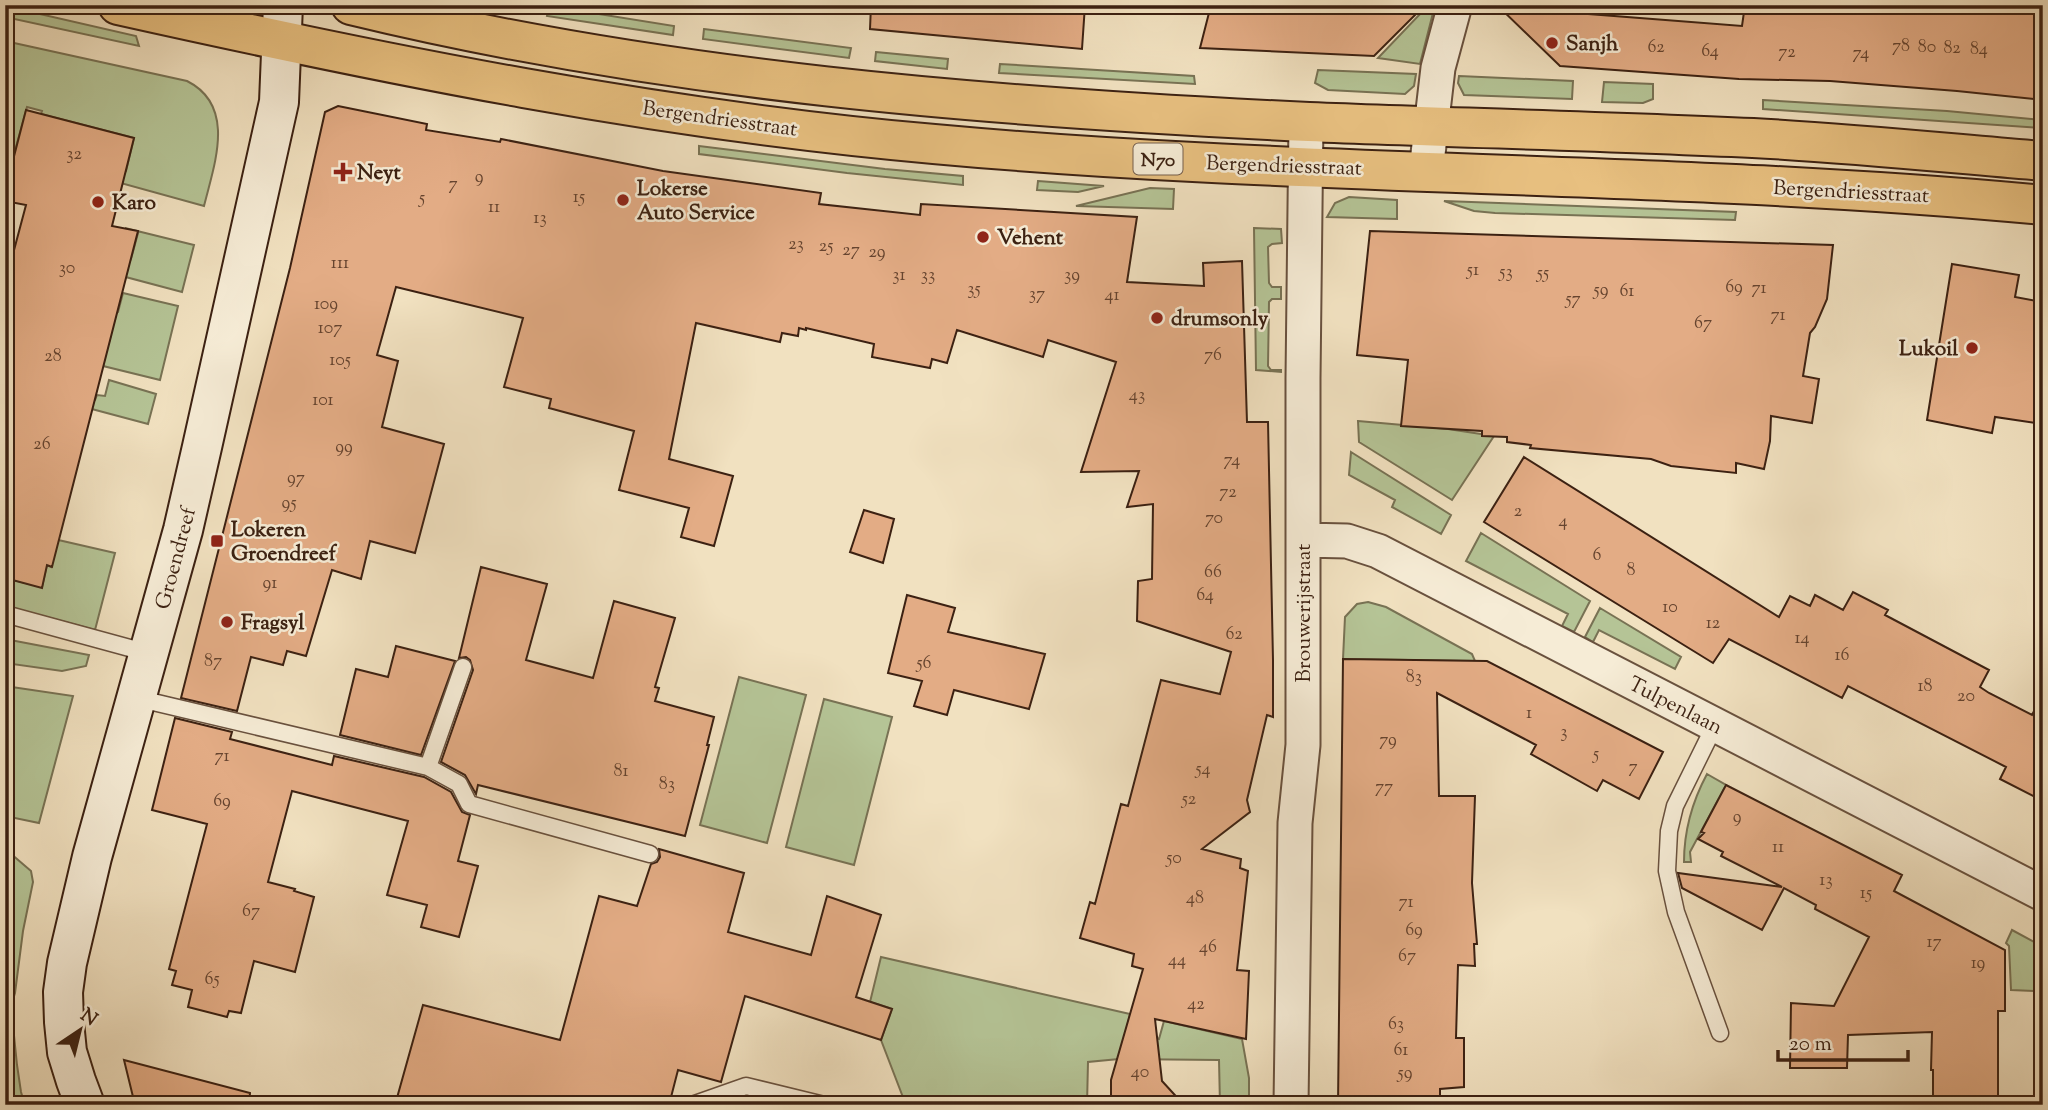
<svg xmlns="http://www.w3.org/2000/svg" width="2048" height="1110" font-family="'Sorts Mill Goudy',serif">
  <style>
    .green { fill: #b5c496; stroke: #787254; stroke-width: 2 }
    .building { fill: #e3ac85; stroke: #3c2112; stroke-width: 2 }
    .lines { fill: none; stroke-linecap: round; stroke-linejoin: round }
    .lane-casing { stroke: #69513e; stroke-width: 19 }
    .street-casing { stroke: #69513e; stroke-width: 37 }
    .secondary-casing { stroke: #3c2112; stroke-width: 42 }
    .primary-casing { stroke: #3c2112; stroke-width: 42 }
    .lane { stroke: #f6ecd6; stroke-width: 16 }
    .street { stroke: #f6ecd6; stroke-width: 33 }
    .secondary { stroke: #f6ecd6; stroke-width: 38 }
    .primary { stroke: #e8c080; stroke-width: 38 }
    .poi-dot { fill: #8f2418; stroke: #f6ecd6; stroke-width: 2.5 }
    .labels { text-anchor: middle; stroke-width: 5; stroke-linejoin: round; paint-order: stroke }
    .number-label { font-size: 18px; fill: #66442f }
    .shield { fill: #f6ecd6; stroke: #745e4d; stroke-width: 2 }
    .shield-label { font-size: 19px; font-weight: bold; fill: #3c2112 }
    .poi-label { font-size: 21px; font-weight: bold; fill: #3c2112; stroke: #f6ecd6; text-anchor: start }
    .street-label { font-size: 21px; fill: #3c2112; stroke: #f6ecd6 }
  </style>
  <rect width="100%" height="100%" fill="#f1e1c0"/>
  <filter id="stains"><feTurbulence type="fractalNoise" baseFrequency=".00286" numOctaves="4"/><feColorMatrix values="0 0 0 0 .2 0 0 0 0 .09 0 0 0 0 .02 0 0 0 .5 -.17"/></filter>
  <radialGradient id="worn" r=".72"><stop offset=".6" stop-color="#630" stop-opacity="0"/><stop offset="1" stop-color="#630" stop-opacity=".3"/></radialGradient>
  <!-- green -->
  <path class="green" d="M1424,5H1435L1420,64L1378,58L1422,12Z
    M5,6L136,36L139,46L5,17Z
    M549,6L674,26L673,35L547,16Z
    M704,29L851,48L849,58L703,39Z
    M5,41L187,81C237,106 214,165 204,206L117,182L126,171L134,138L41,114L42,111L27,107L8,176H5Z
    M876,52L948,59L947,69L875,61Z
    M1000,64L1194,76L1195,84L999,73Z
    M1318,70L1416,74L1414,86L1405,94L1328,90L1315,83Z
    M1459,76L1573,81L1572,99L1464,95L1458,83Z
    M1604,82L1653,84V99L1643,103L1602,102Z
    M1763,100L1947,111L2043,120V128L1763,109Z
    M699,146L885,169L963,176V185L847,173L699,154Z
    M1038,181L1104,186L1078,192L1037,190Z
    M1150,188L1174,189L1173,209L1076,206Z
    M1349,197L1397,200V219L1327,217L1335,203Z
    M1444,201L1736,212L1735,220L1495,213L1474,211Z
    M125,228L194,245L182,292L122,276L131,259L138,233Z
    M1254,228L1281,229L1282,243L1272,244L1268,247L1269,283L1272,287H1281V299H1272L1269,302L1268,366L1271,370H1281V372L1256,370Z
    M123,293L178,306L160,380L99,365C108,347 114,334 112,314L118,312Z
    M109,380L156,394L148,424L88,408L89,403L95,400L97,395L105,396Z
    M1358,421L1448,429L1494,436L1452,500L1359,442Z
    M1351,452L1451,515L1441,534L1392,507L1395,500L1349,475Z
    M1481,533L1590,601L1574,632L1562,626L1568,614L1466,561Z
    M54,539L115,553L95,630L5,606V578L42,587L47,565L51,567Z
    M1368,602L1386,607L1472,654L1475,661L1343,659L1345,617L1357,604Z
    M1600,608L1681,657L1675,669L1599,630L1593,642L1585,637Z
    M5,639L89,655L86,666L62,671L5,663Z
    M739,677L806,695L767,843L700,825Z
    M5,686L73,696L39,823L5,816Z
    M824,699L892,717L854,865L786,847Z
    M1707,774L1726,785L1690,852L1691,862H1684C1684,831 1692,802 1707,774Z
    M10,853L31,871L33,882L23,931L15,993L11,1006L17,1065L21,1092L25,1105H5V854Z
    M2012,930L2038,944L2037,991L2011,990L2009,946L2006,943Z
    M881,957L1130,1014L1126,1031L1159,1039L1164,1021L1242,1039L1249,1078V1105H1220L1219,1060L1119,1059L1088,1062L1087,1105H906L881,1040L892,1009L870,1002Z"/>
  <!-- building -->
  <path class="building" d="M871,5H1085L1082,49L870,29Z
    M1211,5H1425L1374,56L1200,48Z
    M1497,5H1576V13L1742,26L1745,5H2043V100L1957,91L1830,81L1739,79L1560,66Z
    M338,106L427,124L426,130L500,142L501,139L663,171L821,193L819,204L920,215L921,204L1137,217L1127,282L1204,286L1203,263L1242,261L1247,422H1268L1273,660V717L1267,715L1247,800L1250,812L1202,849L1241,859L1240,868L1248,871L1237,970L1249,971L1246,1039L1155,1019L1162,1081L1184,1105H1111V1080L1143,969L1132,966L1134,954L1080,938L1090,902L1095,904L1121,804L1128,806L1161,680L1220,694L1231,652L1137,621L1138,581L1152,579L1153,504L1127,507L1139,471L1081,472L1116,362L1048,340L1043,357L957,330L947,363L932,359L930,368L872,357L874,344L806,328V330L799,328L798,336L782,333L780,342L696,323L669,459L733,476L714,546L681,537L689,508L619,490L634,431L549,408L551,399L504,387L523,318L396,287L377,355L398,361L382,427L444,444L415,553L370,541L361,579L332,570L306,656L287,651L283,665L251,657L237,711L181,698L290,268L325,112Z
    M26,110L134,138L112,226L138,231L52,567L47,565L42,588L5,578V284L26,205L5,201V191Z
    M1370,231L1833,245L1827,299L1815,327L1810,333L1803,376L1819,379L1812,423L1771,416L1770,441L1764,469L1736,463V473L1671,466L1651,459L1530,448L1531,445L1507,442V437L1482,436V431L1401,426L1408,360L1357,355Z
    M1952,264L2019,275L2015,297L2043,302V424L1995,417L1992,433L1927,420Z
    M1524,457L1779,617L1790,596L1810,606L1815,595L1843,610L1853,592L1888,610L1885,615L1989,670L1980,687L1989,693L2032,715L2043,694V801L2000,779L2006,767L1848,686L1842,698L1729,639L1713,663L1484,522Z
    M864,510L894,519L883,563L850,552Z
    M481,567L547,584L526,660L593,678L614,601L675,618L655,687L659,688L655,701L714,717L707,745H709L685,836L478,785L476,794L465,775L441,762L473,670L470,660L466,657L459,658Z
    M907,595L955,608L948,632L1045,654L1029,709L954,690L947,715L914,706L922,681L888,673Z
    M396,646L455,661L421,755L340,735L356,669L388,677Z
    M1343,659L1487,661L1663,752L1639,799L1603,780L1597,791L1531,754L1536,745L1437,693L1439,796H1475L1472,883L1477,944H1474L1475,966L1458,965L1456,1038H1464V1087L1440,1089V1105H1338Z
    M175,718L232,732L230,739L332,765L334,756L424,777L451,792L462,812L470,815L458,861L478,866L459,937L421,927L427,905L387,895L408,821L292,791L268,882L295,889L294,891L314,897L295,972L254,961L241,1013L229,1011L227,1017L188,1007L192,990L172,985L176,971L169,969L207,824L152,810Z
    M1726,785L1902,875L1894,891L2005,950V1011H1998V1105H1933V1070H1931L1932,1032L1848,1035L1847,1068H1790L1791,1003L1834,1006L1869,937L1815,909L1816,905L1784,888L1762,930L1682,888L1678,873L1782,887L1721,856L1723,852L1698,839L1704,833L1701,832Z
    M659,849L744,873L728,932L811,955L827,896L881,915L856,997L892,1009L881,1040L745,996L721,1082L678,1070L669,1105H395L423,1005L560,1040L599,896L637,906L651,864L657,862L660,857Z
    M124,1060L250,1093L249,1105H135Z"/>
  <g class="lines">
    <defs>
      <path id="lane" d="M5,614L148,653
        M136,698L428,767L459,784L469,804L650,854
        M1715,725L1675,806L1669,831L1667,871L1676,912L1720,1033
        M428,767L463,667
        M692,1105L746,1086L824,1105"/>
      <path id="street" d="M1426,171L1438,68L1455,5
        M1303,540L1347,541L1378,551L2043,894
        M1291,1105L1295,823L1303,745V379L1306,122"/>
      <path id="secondary" d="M85,1105L76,1081L67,1052L64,1022L63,992L67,963L92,857L183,530L202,447L279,102L283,5"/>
      <path id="primary" d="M118,5C387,65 659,120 934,144C1303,178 1674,170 2043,205
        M351,5C664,81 987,107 1309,122C1457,128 1605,131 1753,138C1850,143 1946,153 2043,161"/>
    </defs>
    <!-- lane casing -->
    <use href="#lane" class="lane-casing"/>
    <!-- street casing -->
    <use href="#street" class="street-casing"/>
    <!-- secondary casing -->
    <use href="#secondary" class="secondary-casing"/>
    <!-- primary casing -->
    <use href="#primary" class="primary-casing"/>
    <!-- lane -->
    <use href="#lane" class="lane"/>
    <!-- street -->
    <use href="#street" class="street"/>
    <!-- secondary -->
    <use href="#secondary" class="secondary"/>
    <!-- primary -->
    <use href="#primary" class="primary"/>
  </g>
  <!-- markers -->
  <g class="poi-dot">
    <circle cx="1552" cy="43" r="7"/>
    <path d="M339.5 161.5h7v7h7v7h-7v7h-7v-7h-7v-7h7z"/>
    <circle cx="623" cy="200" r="7"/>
    <circle cx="98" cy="202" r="7"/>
    <circle cx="983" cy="237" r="7"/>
    <circle cx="1157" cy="318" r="7"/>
    <circle cx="1972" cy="348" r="7"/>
    <rect x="210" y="534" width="14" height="14" rx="3.5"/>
    <circle cx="227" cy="622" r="7"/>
  </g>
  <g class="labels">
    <!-- number labels -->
    <g class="number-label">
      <text x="1901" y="51">78</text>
      <text x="1656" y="52">62</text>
      <text x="1927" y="52">80</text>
      <text x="1952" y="53">82</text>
      <text x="1979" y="54">84</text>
      <text x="1710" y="56">64</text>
      <text x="1787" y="57">72</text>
      <text x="1861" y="58">74</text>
      <text x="74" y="159">32</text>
      <text x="479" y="182">9</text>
      <text x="453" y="189">7</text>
      <text x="579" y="202">15</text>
      <text x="422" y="203">5</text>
      <text x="494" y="212">11</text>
      <text x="540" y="223">13</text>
      <text x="796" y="249">23</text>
      <text x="826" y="251">25</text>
      <text x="851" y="255">27</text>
      <text x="877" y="257">29</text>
      <text x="340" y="268">111</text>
      <text x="67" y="273">30</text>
      <text x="1473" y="275">51</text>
      <text x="1506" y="277">53</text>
      <text x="1543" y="278">55</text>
      <text x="899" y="280">31</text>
      <text x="928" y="280">33</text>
      <text x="1072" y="280">39</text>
      <text x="1734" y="292">69</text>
      <text x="1759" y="293">71</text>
      <text x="974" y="294">35</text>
      <text x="1601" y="295">59</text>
      <text x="1627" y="296">61</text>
      <text x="1037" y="299">37</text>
      <text x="1112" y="300">41</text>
      <text x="1573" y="304">57</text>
      <text x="326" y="309">109</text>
      <text x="1778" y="320">71</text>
      <text x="1703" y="328">67</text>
      <text x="330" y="333">107</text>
      <text x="1213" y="360">76</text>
      <text x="53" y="361">28</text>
      <text x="340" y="365">105</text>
      <text x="1137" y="400">43</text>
      <text x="323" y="405">101</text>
      <text x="42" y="449">26</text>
      <text x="344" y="452">99</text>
      <text x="1232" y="465">74</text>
      <text x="296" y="483">97</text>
      <text x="1228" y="497">72</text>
      <text x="289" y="508">95</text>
      <text x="1518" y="516">2</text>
      <text x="1214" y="523">70</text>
      <text x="1563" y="526">4</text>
      <text x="1597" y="560">6</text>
      <text x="1631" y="575">8</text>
      <text x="1213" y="577">66</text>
      <text x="270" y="588">91</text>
      <text x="1205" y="600">64</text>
      <text x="1670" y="612">10</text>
      <text x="1713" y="628">12</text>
      <text x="1234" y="639">62</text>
      <text x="1802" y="643">14</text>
      <text x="1842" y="660">16</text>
      <text x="213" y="666">87</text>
      <text x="924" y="668">56</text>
      <text x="1414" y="682">83</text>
      <text x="1925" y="691">18</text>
      <text x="1966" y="701">20</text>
      <text x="1529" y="718">1</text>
      <text x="1564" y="737">3</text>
      <text x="1388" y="745">79</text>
      <text x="1596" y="759">5</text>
      <text x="222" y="761">71</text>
      <text x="1633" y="772">7</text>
      <text x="1203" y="774">54</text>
      <text x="621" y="776">81</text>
      <text x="667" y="789">83</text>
      <text x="1384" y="792">77</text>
      <text x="1189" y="804">52</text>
      <text x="222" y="806">69</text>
      <text x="1737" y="822">9</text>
      <text x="1778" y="852">11</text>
      <text x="1174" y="863">50</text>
      <text x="1826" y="885">13</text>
      <text x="1866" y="898">15</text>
      <text x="1195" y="903">48</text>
      <text x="1406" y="907">71</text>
      <text x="251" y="916">67</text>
      <text x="1414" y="935">69</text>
      <text x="1934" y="947">17</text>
      <text x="1208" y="952">46</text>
      <text x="1407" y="961">67</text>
      <text x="1177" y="965">44</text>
      <text x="1978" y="968">19</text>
      <text x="212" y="984">65</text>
      <text x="1196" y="1009">42</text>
      <text x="1396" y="1029">63</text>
      <text x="1401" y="1055">61</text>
      <text x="1140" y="1077">40</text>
      <text x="1405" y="1078">59</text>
    </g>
    <!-- shield labels -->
    <rect class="shield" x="1133.5" y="143.5" width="49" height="31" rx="5"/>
    <g class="shield-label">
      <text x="1158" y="166">N70</text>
    </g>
    <!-- poi labels -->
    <g class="poi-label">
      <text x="1566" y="50">Sanjh</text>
      <text x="357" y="179">Neyt</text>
      <text x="637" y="195">Lokerse<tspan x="637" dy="24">Auto Service</tspan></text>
      <text x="112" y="209">Karo</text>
      <text x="997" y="244">Vehent</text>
      <text x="1171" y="325">drumsonly</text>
      <text x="1958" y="355" text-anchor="end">Lukoil</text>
      <text x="231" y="536">Lokeren<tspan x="231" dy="24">Groendreef</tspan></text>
      <text x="241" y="629">Fragsyl</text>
    </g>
    <!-- street labels -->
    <g class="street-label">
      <text transform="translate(720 118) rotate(8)" y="7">Bergendriesstraat</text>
      <text transform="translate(1284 165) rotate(2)" y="7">Bergendriesstraat</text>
      <text transform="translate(1851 191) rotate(3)" y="7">Bergendriesstraat</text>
      <text transform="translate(175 558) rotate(-75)" y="7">Groendreef</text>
      <text transform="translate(1303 613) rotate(-90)" y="7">Brouwerijstraat</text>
      <text transform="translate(1676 705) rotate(27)" y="7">Tulpenlaan</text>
    </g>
  </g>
  <!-- margin -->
  <rect width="2048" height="1110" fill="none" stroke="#f1e1c0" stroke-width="28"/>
  <rect x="7" y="7" width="2034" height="1096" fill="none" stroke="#3c2112" stroke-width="3.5"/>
  <rect x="14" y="14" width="2020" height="1082" fill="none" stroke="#3c2112" stroke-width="2"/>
  <!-- north arrow -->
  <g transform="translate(80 1030) rotate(35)" stroke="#f6ecd6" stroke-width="5" paint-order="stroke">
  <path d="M0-5L12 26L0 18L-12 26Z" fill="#3c2112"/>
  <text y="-10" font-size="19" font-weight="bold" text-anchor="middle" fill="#3c2112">N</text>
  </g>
  <!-- scale -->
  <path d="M1778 1050v10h130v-10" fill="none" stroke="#3c2112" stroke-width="3.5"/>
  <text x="1789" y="1050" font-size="21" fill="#3c2112" stroke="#f6ecd6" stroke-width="5" paint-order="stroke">20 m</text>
  <rect width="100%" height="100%" filter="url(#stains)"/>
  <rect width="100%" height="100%" fill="url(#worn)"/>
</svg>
